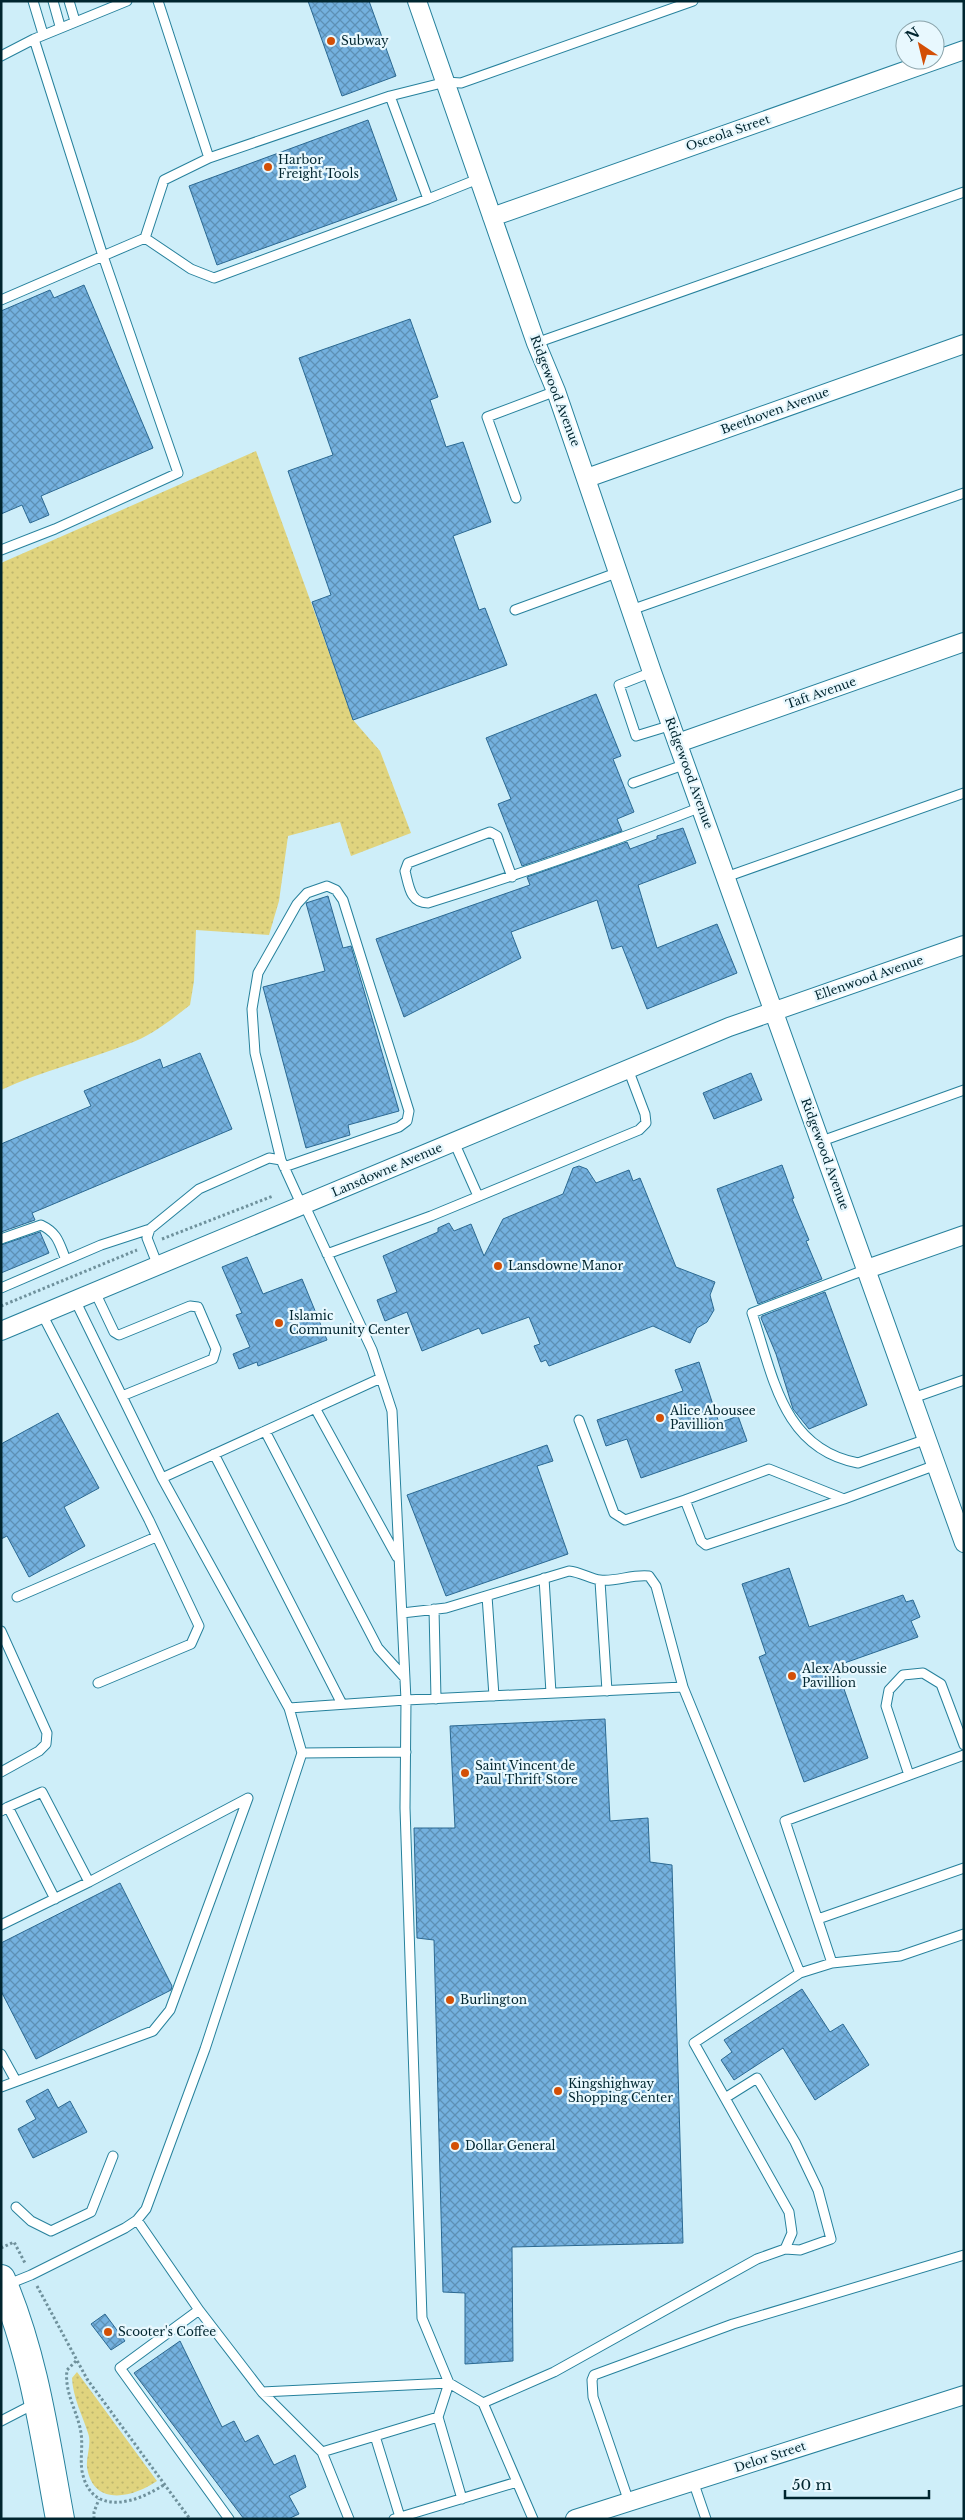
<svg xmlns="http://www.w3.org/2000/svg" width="965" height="2520" font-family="'Libre Baskerville',serif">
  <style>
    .green { fill: url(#green-dots) }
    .building { fill: url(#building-cross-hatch); stroke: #2b6992 }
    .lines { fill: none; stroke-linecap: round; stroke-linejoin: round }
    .lane-casing { stroke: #26819c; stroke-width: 11 }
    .street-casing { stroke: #26819c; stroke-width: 20 }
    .primary-casing { stroke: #26819c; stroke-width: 30 }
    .path { stroke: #6f919c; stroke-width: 3; stroke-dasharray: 2.5 2.5; stroke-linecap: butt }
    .lane { stroke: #fff; stroke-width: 9 }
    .street { stroke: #fff; stroke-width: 18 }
    .primary { stroke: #fff; stroke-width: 28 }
    .poi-dot { fill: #d34f06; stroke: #e8f8fe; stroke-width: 2 }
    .labels { text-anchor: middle; stroke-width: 4.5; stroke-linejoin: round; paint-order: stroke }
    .poi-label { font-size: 12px; fill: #00252f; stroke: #e8f8fe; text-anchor: start }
    .street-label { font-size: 12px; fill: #00252f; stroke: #e8f8fe }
  </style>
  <defs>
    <pattern id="green-dots" width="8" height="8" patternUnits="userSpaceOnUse" patternTransform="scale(1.25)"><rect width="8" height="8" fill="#e0d47e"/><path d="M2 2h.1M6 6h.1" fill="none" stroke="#beb66d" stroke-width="1.8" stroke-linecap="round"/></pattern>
    <pattern id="building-cross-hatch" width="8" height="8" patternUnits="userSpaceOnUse" patternTransform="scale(1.25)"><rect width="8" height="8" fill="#74b1df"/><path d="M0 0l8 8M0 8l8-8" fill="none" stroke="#5d90b5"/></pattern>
  </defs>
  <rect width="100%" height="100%" fill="#ceeef9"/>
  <!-- green -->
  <path class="green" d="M256,451L354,721L380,751L411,833L351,856L340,822L288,836L279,901L269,935L196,930L194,981L190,1005C171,1020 151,1036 128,1044C85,1061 44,1070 1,1090V563Z
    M77,2372L157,2481C134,2497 93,2508 87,2467C86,2456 92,2444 88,2433C82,2414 73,2398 72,2378Z"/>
  <!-- building -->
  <path class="building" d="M308,1H369L396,76L342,96Z
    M368,120L397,200L217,265L189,186Z
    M84,285L153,448L41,496L49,515L30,523L22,505L1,514V311L50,290L54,298Z
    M410,319L438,397L430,400L446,447L463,442L491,522L453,536L479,610L485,608L507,665L353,720L312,602L331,595L288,471L333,455L299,358Z
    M596,694L621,756L613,759L634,812L617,819L622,831L522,866L498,804L511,799L486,738Z
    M683,828L696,863L638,885L657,948L717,924L737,973L647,1009L622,946L612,949L597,900L511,932L521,958L404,1017L376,939L530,885L527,877L627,842L630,849L657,839V836Z
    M328,896L343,948L351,946L399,1111L348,1125L350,1135L306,1148L263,987L325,971L306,903Z
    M200,1053L232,1129L32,1213L35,1220L1,1232V1144L91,1106L84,1091L160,1059L163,1068Z
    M751,1073L762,1100L714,1119L703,1093Z
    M782,1165L794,1198L792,1199L809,1240L806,1241L822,1279L758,1304L717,1189Z
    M579,1166L587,1169L596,1183L629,1170L633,1181L640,1178L676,1267L715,1282L710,1295L714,1310L707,1322L697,1328L690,1343L653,1326L549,1366L546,1360L541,1362L534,1346L540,1344L529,1317L482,1334L479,1328L422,1351L407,1312L385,1321L377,1300L397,1292L383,1256L438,1232V1228L449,1223L454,1231L471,1224L484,1256L503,1219L563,1194L573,1168Z
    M40,1232L49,1253L1,1273V1245Z
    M247,1257L263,1294L302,1279L327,1340L258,1366L257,1362L239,1369L233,1354L250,1347L236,1315L242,1313L222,1267Z
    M825,1292L867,1405L809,1429L793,1409L776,1354L761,1318L762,1316Z
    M699,1362L719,1423L738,1416L747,1441L641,1478L627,1439L606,1446L597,1420L683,1391L675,1370Z
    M58,1413L99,1488L64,1507L85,1546L29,1577L7,1536L1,1539V1444Z
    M547,1445L553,1461L537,1466L568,1554L446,1596L407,1495Z
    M789,1568L809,1627L903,1595L906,1602L913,1600L920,1617L911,1621L918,1637L836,1666L868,1758L804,1782L759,1657L766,1654L742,1584Z
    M605,1719L610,1821L648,1818L650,1862L672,1865L683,2243L512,2247L513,2361L465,2364V2293L443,2292L434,1940L417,1938L414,1828H455L450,1726Z
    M120,1883L172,1986L171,1990L36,2059L1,1991V1943Z
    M802,1989L830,2032L843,2024L869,2065L815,2100L783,2048L734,2080L721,2060L732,2052L724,2040Z
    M48,2089L58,2108L70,2101L87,2132L33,2158L18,2129L36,2119L26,2101Z
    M105,2314L125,2341L111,2350L91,2324Z
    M180,2341L222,2427L234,2421L245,2442L258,2435L274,2465L295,2455L306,2487L289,2496L299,2514L288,2519H244L134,2373Z"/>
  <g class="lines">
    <defs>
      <path id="lane" d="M33,1L43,34
        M53,1L60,26
        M69,1L75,21
        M127,1L34,39L103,256L145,238L164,180L209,158
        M158,1L209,158L390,96L428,199L478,179
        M1,56L34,39
        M390,96L446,82L461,83L693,1
        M145,238L191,269L214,278L428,199
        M1,300L103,256L178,473L55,529L1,550
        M536,343L964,192
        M516,498L487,417L556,391
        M515,610L619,572
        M631,610L964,493
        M652,672L619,685L636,736L672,725
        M633,783L686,764
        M512,877L497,836L490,832L408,863L405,871C409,886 410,903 428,903C520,874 611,843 701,807
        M726,877L964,793
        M454,1142L478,1196
        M819,1142L964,1090
        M281,1160L255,1053L252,1009L258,973L297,904L307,893L327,886L336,890L343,900L409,1111L407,1121L399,1127L284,1167
        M304,1204L372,1350L392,1411L406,1700L405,1808L422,2318L449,2383L483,2403
        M1,1239L41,1225C58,1233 59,1243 66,1260
        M327,1254L431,1216L639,1130L646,1123L645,1114L628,1069
        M158,1266L147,1238L150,1229L199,1189L269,1158L281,1160L302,1206
        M867,1269L752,1313C773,1375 782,1449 858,1463L927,1439
        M1,1288L101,1245L150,1229
        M95,1292L114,1332L119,1335L190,1306L198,1307L216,1349L213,1359L122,1396
        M42,1314L149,1520L199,1626L191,1644L98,1683
        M913,1398L964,1380
        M315,1408L397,1557
        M579,1420L614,1513L625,1520L685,1500
        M265,1431L378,1648L405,1678
        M214,1454L342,1704
        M162,1478L381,1378
        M844,1499L706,1545L701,1541L685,1500L769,1469L844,1499L936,1465
        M544,1578L551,1693
        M600,1581L607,1691
        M487,1596L494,1696
        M17,1597L156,1537
        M434,1609L436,1699
        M402,1613L446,1608L569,1571C580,1572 591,1579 600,1580C616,1582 632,1574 649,1576L656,1586L683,1687
        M1,1631L47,1733L46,1744L39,1751L1,1772
        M289,1708L406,1700L683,1687L800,1973L832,1963L900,1956L964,1934
        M302,1753L406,1752
        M909,1775L886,1706L889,1690L903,1675L923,1673L941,1684L964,1745
        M8,1807L42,1792L89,1882
        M1,1811L8,1807L55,1899
        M818,1919L964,1868
        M1,1925L89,1882L248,1798L170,2010L153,2031L1,2087
        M832,1963L785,1821L964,1755
        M1,2054L16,2081
        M725,2098L757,2078L795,2142L818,2190L831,2239L800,2250L785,2249
        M16,2207L31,2221L51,2231L91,2212L113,2156
        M137,2220L199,2310L120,2368L229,2519
        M6,2285L31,2275L125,2228L137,2220L146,2209L205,2049L302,1753L289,1708L162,1478L75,1300
        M199,2310L262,2392L449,2383L438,2417L462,2499
        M262,2392L322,2452L349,2519
        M1,2421L34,2404
        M375,2436L400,2517
        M322,2452L438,2417
        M693,2481L706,2519
        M629,2502L593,2397L592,2380L594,2375L733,2324L964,2255
        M394,2519L517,2482
        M533,2519L483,2403L554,2372L757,2259L785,2249L792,2233L789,2212L694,2043L800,1973"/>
      <path id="street" d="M417,1L536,343L556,391L652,672L964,1543
        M492,217L964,50
        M587,478L964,344
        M678,743L964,642
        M867,1269L964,1235
        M1,1331L729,1027L964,945
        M575,2519L964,2395"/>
      <path id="primary" d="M1,2279C34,2355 45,2438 60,2519"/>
    </defs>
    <!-- lane casing -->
    <use href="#lane" class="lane-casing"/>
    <!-- street casing -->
    <use href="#street" class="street-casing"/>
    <!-- primary casing -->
    <use href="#primary" class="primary-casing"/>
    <!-- path -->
    <path class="path" d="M162,1239L273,1196
      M1,1306L137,1250
      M1,2248L14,2242L25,2263
      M37,2286L87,2379L190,2519
      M76,2361L67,2370C64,2393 78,2412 81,2433C83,2446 80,2458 82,2471C91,2518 137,2503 165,2484
      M94,2519V2512L99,2499"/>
    <!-- lane -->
    <use href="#lane" class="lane"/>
    <!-- street -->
    <use href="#street" class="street"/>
    <!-- primary -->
    <use href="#primary" class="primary"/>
  </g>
  <!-- markers -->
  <g class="poi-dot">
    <circle cx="331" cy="41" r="5"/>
    <circle cx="268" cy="167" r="5"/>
    <circle cx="498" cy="1266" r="5"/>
    <circle cx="279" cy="1323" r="5"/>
    <circle cx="660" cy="1418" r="5"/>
    <circle cx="792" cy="1676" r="5"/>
    <circle cx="465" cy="1773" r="5"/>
    <circle cx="450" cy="2000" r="5"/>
    <circle cx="558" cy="2091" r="5"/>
    <circle cx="455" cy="2146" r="5"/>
    <circle cx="108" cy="2332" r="5"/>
  </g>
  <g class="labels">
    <!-- poi labels -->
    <g class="poi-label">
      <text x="341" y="45">Subway</text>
      <text x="278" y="164">Harbor<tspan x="278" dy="14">Freight Tools</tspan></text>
      <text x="508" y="1270">Lansdowne Manor</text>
      <text x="289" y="1320">Islamic<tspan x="289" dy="14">Community Center</tspan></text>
      <text x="670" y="1415">Alice Abousee<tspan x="670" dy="14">Pavillion</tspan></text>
      <text x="802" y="1673">Alex Aboussie<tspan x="802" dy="14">Pavillion</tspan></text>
      <text x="475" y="1770">Saint Vincent de<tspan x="475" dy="14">Paul Thrift Store</tspan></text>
      <text x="460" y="2004">Burlington</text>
      <text x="568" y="2088">Kingshighway<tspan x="568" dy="14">Shopping Center</tspan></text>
      <text x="465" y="2150">Dollar General</text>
      <text x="118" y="2336">Scooter's Coffee</text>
    </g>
    <!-- street labels -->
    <g class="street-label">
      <text transform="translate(728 133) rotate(-19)" y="4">Osceola Street</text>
      <text transform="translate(555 391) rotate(69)" y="4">Ridgewood Avenue</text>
      <text transform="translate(775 411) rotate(-20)" y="4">Beethoven Avenue</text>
      <text transform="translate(821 693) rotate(-19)" y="4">Taft Avenue</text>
      <text transform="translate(689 773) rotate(70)" y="4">Ridgewood Avenue</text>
      <text transform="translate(869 978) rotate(-19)" y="4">Ellenwood Avenue</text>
      <text transform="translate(825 1154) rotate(70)" y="4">Ridgewood Avenue</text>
      <text transform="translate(387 1170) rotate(-23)" y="4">Lansdowne Avenue</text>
      <text transform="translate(770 2457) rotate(-18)" y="4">Delor Street</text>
    </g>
  </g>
  <!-- border -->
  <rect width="965" height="2520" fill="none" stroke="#00252f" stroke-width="5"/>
  <!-- north arrow -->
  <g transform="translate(920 45) rotate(325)"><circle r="24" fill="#e8f8fe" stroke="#8ba4ab"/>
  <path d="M0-4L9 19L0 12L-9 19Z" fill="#d34f06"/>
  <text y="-8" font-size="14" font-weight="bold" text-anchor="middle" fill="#00252f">N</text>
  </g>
  <!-- scale -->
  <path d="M785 2490v8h144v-8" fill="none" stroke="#00252f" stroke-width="2.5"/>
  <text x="792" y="2490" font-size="15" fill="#00252f" stroke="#e8f8fe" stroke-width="4" paint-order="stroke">50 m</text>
</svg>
